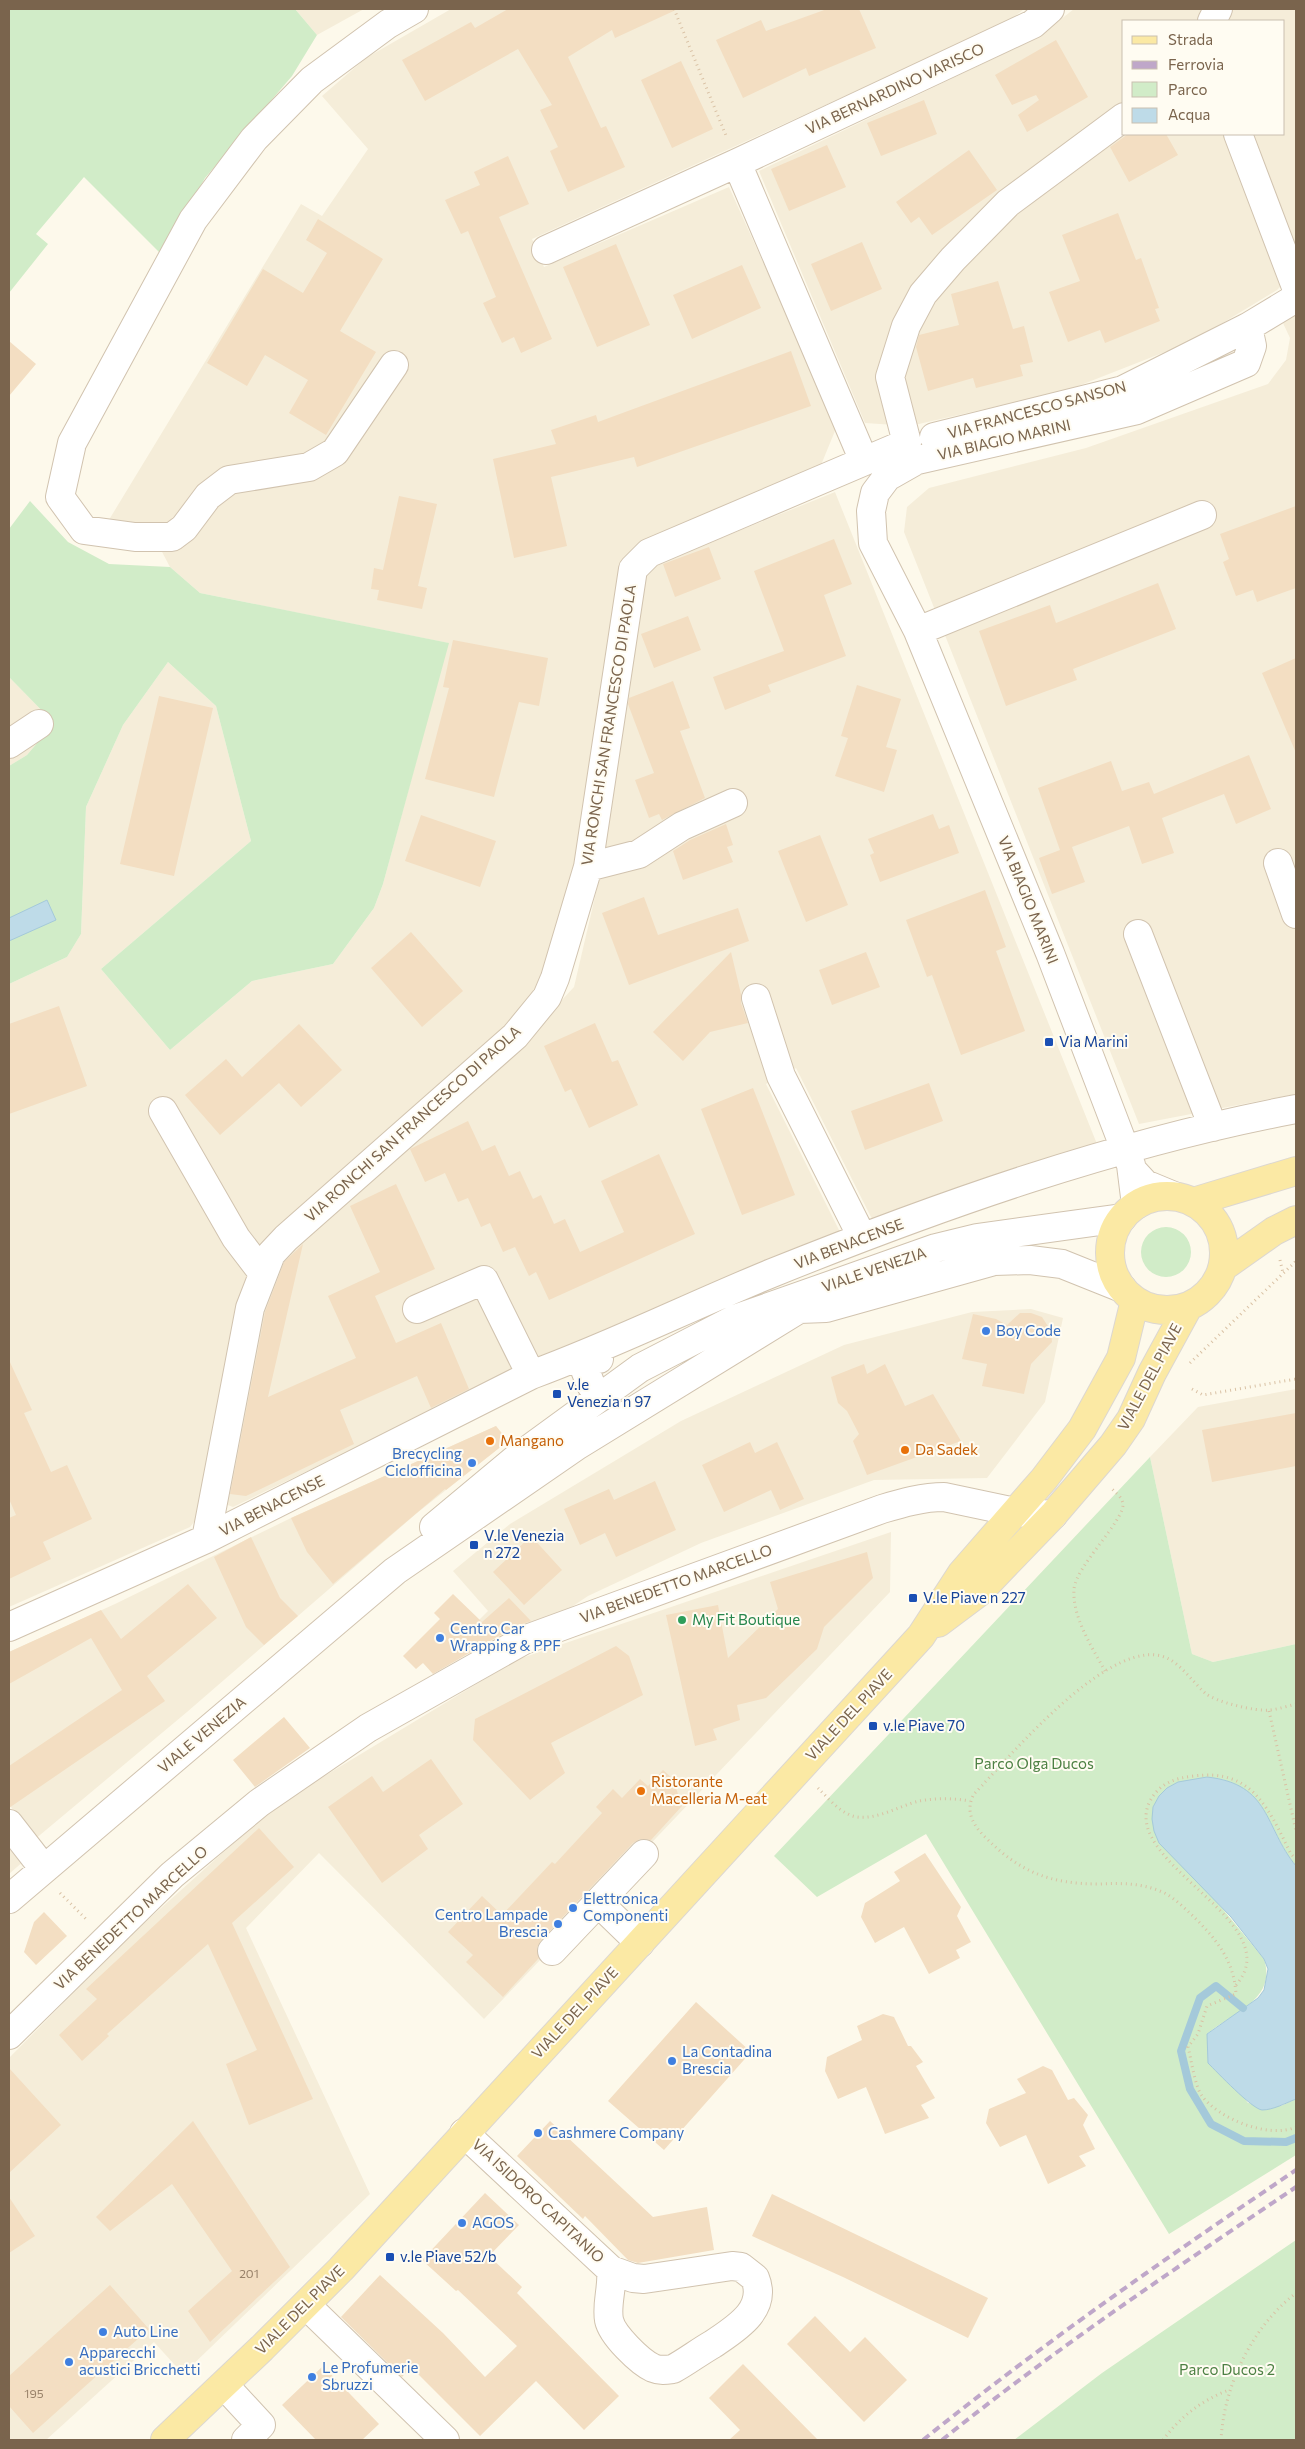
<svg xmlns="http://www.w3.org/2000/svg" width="1305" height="2449" font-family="Commissioner,sans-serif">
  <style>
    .residential { fill: #f5edd9; fill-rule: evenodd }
    .green { fill: #d1ecc8 }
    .water { fill: #bedbe8; stroke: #a4c9da }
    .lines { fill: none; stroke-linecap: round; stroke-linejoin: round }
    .stream { stroke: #a4c9da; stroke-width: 8 }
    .building { fill: #f3dec2 }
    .minor-casing { stroke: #d1c3af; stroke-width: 30 }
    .major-casing { stroke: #dcd7d1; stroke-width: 30 }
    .path { stroke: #d9c1a4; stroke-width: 3; stroke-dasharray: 1 4; stroke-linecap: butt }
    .minor { stroke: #fff; stroke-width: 28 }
    .major { stroke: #fbe9a4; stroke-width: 28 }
    .rail { stroke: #bfa7c9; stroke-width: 4; stroke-dasharray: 8 5; stroke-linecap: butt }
    .transit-dot { fill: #1a4fb4; stroke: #fffcf2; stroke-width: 2 }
    .shop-dot { fill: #3f7fe0; stroke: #fffcf2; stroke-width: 2 }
    .food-dot { fill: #e8710a; stroke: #fffcf2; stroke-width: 2 }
    .leisure-dot { fill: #2e9e5b; stroke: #fffcf2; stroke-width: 2 }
    .labels { text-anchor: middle; stroke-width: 4; stroke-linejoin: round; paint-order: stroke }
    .number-label { font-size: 12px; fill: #98826a }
    .street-label { font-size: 15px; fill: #7a644d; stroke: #fffcf2 }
    .transit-label { font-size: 15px; fill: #164399; stroke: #fffcf2; text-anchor: start }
    .shop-label { font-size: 15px; fill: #366cbe; stroke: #fffcf2; text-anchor: start }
    .food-label { font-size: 15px; fill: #c56008; stroke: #fffcf2; text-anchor: start }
    .leisure-label { font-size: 15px; fill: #27864d; stroke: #fffcf2; text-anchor: start }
    .park-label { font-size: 15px; fill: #4c8043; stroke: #fffcf2 }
  </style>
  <rect width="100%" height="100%" fill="#fdf9eb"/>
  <!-- residential -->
  <path class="residential" d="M295,9H364L317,35Z
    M451,9H1024L1009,21L532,239L544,267L729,187L837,426L821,465L646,542L578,875L542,978L510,1024L265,1243L198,1517L190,1527L9,1607V984L67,957L81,934L86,807L123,725L168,662L216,706L251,841L101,969L170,1050L252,981L333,964L374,908L383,884L448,643L200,593L170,567L152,533L104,528L301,204L322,216L368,149L322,96L366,58Z
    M1074,9H1296V271L1277,290L1193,341L1068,390L910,426L865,423L759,171L1037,38ZM1124,21H1284V134H1124Z
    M1296,311V1094L1139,1124L904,532L907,507L929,488L1086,448L1268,384L1286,360L1290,338L1283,323Z
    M835,492L1097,1144L872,1219L796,1068L766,1084L840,1232L546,1356L233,1507L220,1502L260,1311L283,1252L522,1043L574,987L602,867L643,575L654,565Z
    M9,677L54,723L27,755L9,766Z
    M1031,1309L1063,1318L1045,1402L987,1478L874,1480L701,1543L588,1596L564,1612L484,1656L463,1636L488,1611L453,1571L510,1524L681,1421L844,1345L972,1312Z
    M1296,1389V1644L1213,1662L1192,1654L1150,1457L1198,1407Z
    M496,1426L508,1441L417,1513L187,1712L34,1840L9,1804V1652L115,1604L291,1518Z
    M891,1532L890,1592L484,2019L319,1853L246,1928L370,2194L183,2374L154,2342L46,2440H9V2058L132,1934L275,1806L516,1660Z
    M9,1839L25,1860L9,1874Z"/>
  <!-- green -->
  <path class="green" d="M9,9H295L317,35L292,76L205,178L162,255L84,177L36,234L48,244L9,293Z
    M30,501L68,542L109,564L170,567L200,593L449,643L383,884L374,908L333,964L252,981L170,1050L101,969L251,841L216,706L168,662L123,725L86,807L81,934L67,957L9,984V766L27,755L54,723L9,677V529Z
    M1141 1252a25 25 0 1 1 50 0a25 25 0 1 1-50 0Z
    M1150,1457L1192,1654L1213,1662L1296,1644V1866C1268,1832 1271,1794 1221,1779L1211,1895L1264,1959C1277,2000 1233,2012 1207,2034L1223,2078L1239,2091L1248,2103L1281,2106L1296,2099V2155L1169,2234L926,1834L817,1897L774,1856Z
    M1296,2240V2440H1014L1102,2373Z"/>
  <!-- water -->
  <path class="water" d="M47,900L56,920L9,941V918Z
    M1207,1777C1271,1784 1264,1827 1296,1866V2099C1286,2103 1273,2110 1262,2110C1252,2109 1217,2072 1208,2063L1207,2034L1258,1998L1264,1990L1268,1969L1264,1959L1231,1917L1159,1843L1154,1831L1152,1819L1153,1807L1159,1796L1167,1788L1178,1782Z"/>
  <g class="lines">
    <!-- stream -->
    <path class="stream" d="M1243,2008L1216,1986L1200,1998L1181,2051L1190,2089L1211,2124L1244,2141L1286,2142L1296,2138"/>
  </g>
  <!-- building -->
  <path class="building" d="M508,9H678L615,38L612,30L568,57L601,128L606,126L625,167L568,192L550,151L558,147L540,110L552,105L518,49L425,101L402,60L471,22L475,28Z
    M827,9H859L876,48L809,76L806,68L743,98L716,40L761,20L766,31Z
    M1056,40L1088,97L1027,132L1018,115L1039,100L1036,95L1012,105L995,75Z
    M681,61L713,129L672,148L641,80Z
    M924,100L937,134L881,156L867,123Z
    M1128,134H1166L1178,155L1129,182L1110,147Z
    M827,145L846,187L789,211L771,169Z
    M969,150L997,190L932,235L919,217L911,223L896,202Z
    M508,156L529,204L499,217L552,339L521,353L514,337L502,343L483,303L496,297L468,231L461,234L445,200L480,185L474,172Z
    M1118,213L1136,260L1141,258L1159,308L1155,309L1160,321L1105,343L1100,330L1068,342L1049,292L1080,281L1062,235Z
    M318,219L383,259L340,331L376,352L326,435L289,413L308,380L265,355L247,386L207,363L263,269L303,293L327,253L306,240Z
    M862,242L882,289L831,311L811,264Z
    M616,244L650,325L597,347L563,267Z
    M742,265L761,308L692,339L673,295Z
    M998,281L1013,329L1024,326L1033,362L1020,365L1023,376L976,388L973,378L928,391L916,347L919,335L959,325L951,294Z
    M9,341L36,364L9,396Z
    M791,351L811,406L637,467L634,457L551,477L567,546L514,558L493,459L556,444L551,430L596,415L598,422Z
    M399,496L437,504L418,586L427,588L422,609L377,600L379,590L371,589L374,568L383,570Z
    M1296,506V588L1257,602L1253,590L1236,596L1223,562L1229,559L1220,534Z
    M834,539L852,584L824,595L846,656L768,685L771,692L725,710L713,677L784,651L754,571Z
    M709,547L721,579L675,597L663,564Z
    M1158,583L1176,629L1073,669L1077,680L1006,706L979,631L1050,605L1056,623Z
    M688,616L701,650L654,668L641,634Z
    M453,640L548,658L539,706L519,702L494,797L425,779L449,688L443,687Z
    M1296,658V753L1262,673Z
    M673,681L690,728L680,731L705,798L662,820L659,814L649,818L635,780L654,773L628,704L629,698Z
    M857,685L901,699L886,747L897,750L884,792L835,776L848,738L841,736Z
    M159,696L213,708L174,876L120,864Z
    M1249,755L1271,809L1236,824L1224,794L1162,818L1174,853L1142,864L1129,826L1072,847L1085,882L1052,894L1039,858L1060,850L1038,788L1111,761L1122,791L1149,782L1154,794Z
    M933,814L939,829L949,825L959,853L880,882L870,855L874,853L868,839Z
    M421,815L496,841L480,887L405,861Z
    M726,824L733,845L727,847L733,862L683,880L673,851L690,840Z
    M820,835L848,905L806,922L778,851Z
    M985,890L1006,947L996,951L1025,1031L961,1055L932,975L927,977L906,920Z
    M644,897L658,935L738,908L749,941L629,985L602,913Z
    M411,932L463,991L422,1027L371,968Z
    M731,952L741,994V1003L748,1023L710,1032L683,1061L653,1032Z
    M866,952L880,987L832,1005L819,970Z
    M59,1006L87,1086L9,1114V1024Z
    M595,1023L612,1062L618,1060L638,1105L589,1128L571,1089L565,1092L544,1046Z
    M299,1024L342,1070L301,1107L279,1083L220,1135L185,1095L226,1059L242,1077Z
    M929,1083L943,1121L865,1150L851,1111Z
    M753,1088L795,1195L742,1215L701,1109Z
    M468,1121L482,1151L495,1145L509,1176L520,1171L533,1199L541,1195L554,1224L565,1219L580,1252L624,1232L601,1181L659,1154L695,1234L549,1300L536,1272L529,1276L515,1247L503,1252L490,1223L481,1227L468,1198L458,1202L445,1173L425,1182L410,1149Z
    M396,1184L435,1269L375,1296L396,1343L441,1323L469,1389L431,1408L417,1376L340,1410L354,1444L246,1496L230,1494L265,1312L284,1262L303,1244L268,1397L356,1358L328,1296L380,1272L350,1206Z
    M1020,1313H1031L1042,1317L1051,1331L1052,1342L1031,1364L1024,1394L982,1386L987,1364L962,1359L973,1314L996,1319L1007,1325Z
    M9,1360L32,1410L24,1413L51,1472L67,1465L92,1519L43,1542L51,1559L9,1579V1518L16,1515L9,1499Z
    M864,1364L867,1374L885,1364L905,1406L933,1394L961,1441L867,1475L853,1441L859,1434L847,1411L838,1403L831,1377Z
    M1296,1413V1466L1212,1482L1202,1430Z
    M496,1426L508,1441L446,1490L445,1489L333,1584L307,1552L291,1518Z
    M750,1442L755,1453L777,1442L804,1499L780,1510L771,1490L724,1512L702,1465Z
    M655,1481L676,1530L616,1557L605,1533L580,1545L564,1509L609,1489L614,1500Z
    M531,1536L562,1570L524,1605L493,1572Z
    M251,1537L280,1598L298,1616L264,1645L246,1627L214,1557Z
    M867,1552L873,1578L824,1627L817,1649L766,1698L737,1705L740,1720L713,1729L717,1740L695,1746L666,1615L718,1605L728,1658L778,1609L770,1582Z
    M188,1584L217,1618L147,1676L165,1701L9,1808V1766L122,1690L91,1638L9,1684V1652L101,1610L121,1639Z
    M453,1594L482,1622L509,1598L531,1621L516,1626L433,1674L423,1663L416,1669L403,1656L440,1619L434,1613Z
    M616,1646L629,1656L643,1695L551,1743L565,1773L530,1800L473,1740L475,1719Z
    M284,1717L310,1748L255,1787L233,1760Z
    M431,1759L463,1804L419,1835L428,1849L382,1883L328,1807L372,1776L383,1792Z
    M663,1770L673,1779L682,1806L651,1840L640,1839L633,1843L541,1940L537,1948L539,1958L503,1997L466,1962L473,1955L448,1932L482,1896L502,1915L552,1862L555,1864L602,1813L596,1807L613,1789L622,1798L640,1779L648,1786Z
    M259,1828L294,1867L232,1923L313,2099L249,2125L226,2064L257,2050L208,1944L107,2034L109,2036L82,2061L59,2035L97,1999L86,1989Z
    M925,1853L961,1907L957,1916L971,1942L956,1950L960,1958L929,1974L904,1927L875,1943L861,1917L865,1903L900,1881L894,1872Z
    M44,1912L67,1936L36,1965L24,1952L34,1922Z
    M696,2002L751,2052L664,2150L608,2101Z
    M883,2014L894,2017L908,2046H911L923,2062L916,2066L935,2098L921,2105L929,2118L885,2134L866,2087L838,2099L825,2071L827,2057L862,2040L857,2026Z
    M1043,2066L1052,2070L1068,2100L1074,2098L1088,2115L1083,2125L1095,2149L1079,2156L1086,2166L1048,2184L1026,2135L1000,2147L986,2123L989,2109L1026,2093L1017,2079Z
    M9,2068L61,2125L9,2173Z
    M193,2121L290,2267L210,2342L188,2311L232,2271L172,2184L110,2231L96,2217Z
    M550,2121L653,2217L707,2207L714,2250L638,2263L628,2260L585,2216L583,2219L517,2156Z
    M485,2193L519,2225L489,2256L522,2287L517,2293L619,2396L584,2430L536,2381L480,2436L411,2367L402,2377L341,2317L380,2275L443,2333L485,2377L517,2346L458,2290L456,2291L422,2260Z
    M772,2194L988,2298L968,2338L843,2277L752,2236Z
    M9,2197L35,2236L9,2253Z
    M110,2285L149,2329L33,2433L9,2406V2376Z
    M815,2316L850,2352L865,2337L907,2380L864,2422L787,2344Z
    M743,2364L818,2440H729L740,2430L709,2398Z
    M323,2366L379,2424L362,2440H316L282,2405Z"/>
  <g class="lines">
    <defs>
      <path id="minor" d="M1212,21L1218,9
        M1238,134L1296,287
        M737,163L864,461
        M546,250L737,163L1033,24L1050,9
        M394,365L335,452L309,467L229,480L208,496L184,528L172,537H135L84,530L60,497L72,443L193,220L254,139L312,80L388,24L414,9
        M934,437L1123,390L1248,327L1296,298
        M918,631L1202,515
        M9,744L39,724
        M1278,863L1296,914
        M588,867L639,854L682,826L733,803
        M1138,934L1213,1127
        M756,998L781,1076L862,1237
        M163,1111L236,1238L262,1272
        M1133,1171L1145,1184L1174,1196
        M1136,1205L1131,1165L1050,953L918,631L873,543L871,511L875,493L887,477L917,460L1137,410L1246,363L1252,346L1248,327
        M417,1309L484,1280L531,1375
        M599,1359L580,1357L591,1385L600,1396
        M434,1527L518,1457L640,1368L735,1319L936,1248L977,1238L1122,1218
        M206,1539L250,1308L271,1254L286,1238L515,1036L547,997L555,978L588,867L633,569L649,553L907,443L890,377L906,326L923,294L953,259L1008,203L1124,117
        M9,1627L206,1539L531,1375C613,1345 691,1306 772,1273C941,1205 1116,1143 1296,1109
        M9,1824L44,1869
        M9,1899L395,1571L578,1445L799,1309L826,1308L994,1261L1030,1260L1062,1264L1122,1288
        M608,1912L640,1943
        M552,1951L644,1854
        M9,2035L172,1875L259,1803L368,1728L524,1640L882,1509C902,1503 923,1497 944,1497L1015,1512L1053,1515
        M464,2133L611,2270
        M732,2266L741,2267L755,2278C768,2310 735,2329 713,2344C699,2352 686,2362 673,2369C666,2370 660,2371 653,2368C640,2362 612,2335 609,2320C606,2304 613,2287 611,2270L633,2278L644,2279Z
        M306,2305L445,2440
        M224,2385L261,2425L246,2440"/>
      <path id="major" d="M1110 1253a57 57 0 1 1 114 0a57 57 0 1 1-114 0Z
        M1193,1202L1296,1171
        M1223,1267L1274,1231L1296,1220
        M938,1623L978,1593L1053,1515L1113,1445L1131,1419L1152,1373L1188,1307
        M165,2440L262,2348L341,2269L921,1636L962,1573L1044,1479L1082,1429L1121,1358L1135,1300"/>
    </defs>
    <!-- minor casing -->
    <use href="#minor" class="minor-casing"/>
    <!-- major casing -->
    <use href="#major" class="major-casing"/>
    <!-- path -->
    <path class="path" d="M674,9L727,138
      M1280,1260L1283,1273
      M1190,1363L1296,1261
      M1192,1389L1203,1395L1296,1379
      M1105,1671C1092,1647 1072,1617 1074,1589C1076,1566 1124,1521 1123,1504C1122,1497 1116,1493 1112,1489
      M1296,1704C1288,1706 1279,1709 1270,1710C1257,1712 1215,1702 1205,1693C1193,1682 1183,1667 1169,1659C1114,1630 1009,1758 974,1794C965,1810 972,1824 985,1837C1020,1872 1049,1884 1100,1884C1121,1883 1140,1883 1160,1891C1173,1896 1183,1907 1193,1916C1216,1939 1234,1960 1236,1994L1207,2006L1198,2034L1188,2047C1191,2058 1195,2087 1202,2096C1219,2119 1269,2139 1296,2127
      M1269,1711L1296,1831
      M818,1788C827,1797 837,1809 848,1814C869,1825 898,1806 919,1801C936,1798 953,1798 970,1801
      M60,1893L88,1921
      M1236,1985C1291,1922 1118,1863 1150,1801C1160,1783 1175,1778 1194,1776C1253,1768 1269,1810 1291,1854L1296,1859
      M1163,2440C1180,2417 1202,2400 1229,2390
      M1221,2440C1224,2385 1252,2327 1296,2293"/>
    <!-- minor -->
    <use href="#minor" class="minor"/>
    <!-- major -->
    <use href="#major" class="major"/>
    <!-- rail -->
    <path class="rail" d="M923,2440C1042,2344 1169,2256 1296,2170
      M942,2440C1055,2349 1176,2268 1296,2187"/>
  </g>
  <!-- markers -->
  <g class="transit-dot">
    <rect x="1044" y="1037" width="10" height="10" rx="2.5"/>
    <rect x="552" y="1389" width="10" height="10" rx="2.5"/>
    <rect x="469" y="1540" width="10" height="10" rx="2.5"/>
    <rect x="908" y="1593" width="10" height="10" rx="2.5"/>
    <rect x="868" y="1721" width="10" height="10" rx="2.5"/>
    <rect x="385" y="2252" width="10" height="10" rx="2.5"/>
  </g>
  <g class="shop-dot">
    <circle cx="986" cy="1331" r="5"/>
    <circle cx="472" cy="1463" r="5"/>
    <circle cx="440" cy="1638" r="5"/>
    <circle cx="573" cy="1908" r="5"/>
    <circle cx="558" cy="1924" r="5"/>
    <circle cx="672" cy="2061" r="5"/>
    <circle cx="538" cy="2133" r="5"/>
    <circle cx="462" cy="2223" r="5"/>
    <circle cx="103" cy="2332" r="5"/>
    <circle cx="69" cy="2362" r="5"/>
    <circle cx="312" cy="2377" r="5"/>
  </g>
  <g class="food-dot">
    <circle cx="490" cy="1441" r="5"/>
    <circle cx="905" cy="1450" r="5"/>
    <circle cx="641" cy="1791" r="5"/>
  </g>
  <circle class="leisure-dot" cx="682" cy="1620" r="5"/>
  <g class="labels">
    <!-- number labels -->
    <g class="number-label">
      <text x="249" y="2278">201</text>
      <text x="34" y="2398">195</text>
    </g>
    <!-- street labels -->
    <g class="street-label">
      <text transform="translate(895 89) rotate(-25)" y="5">VIA BERNARDINO VARISCO</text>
      <text transform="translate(1037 410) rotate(-15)" y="5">VIA FRANCESCO SANSON</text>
      <text transform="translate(1004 440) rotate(-13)" y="5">VIA BIAGIO MARINI</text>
      <text transform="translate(609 725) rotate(-81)" y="5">VIA RONCHI SAN FRANCESCO DI PAOLA</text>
      <text transform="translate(1028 900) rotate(68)" y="5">VIA BIAGIO MARINI</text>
      <text transform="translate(413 1124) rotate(-42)" y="5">VIA RONCHI SAN FRANCESCO DI PAOLA</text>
      <text transform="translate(849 1244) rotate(-21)" y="5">VIA BENACENSE</text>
      <text transform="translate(874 1270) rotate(-19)" y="5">VIALE VENEZIA</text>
      <text transform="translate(1150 1377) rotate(-62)" y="5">VIALE DEL PIAVE</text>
      <text transform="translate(272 1506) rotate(-27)" y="5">VIA BENACENSE</text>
      <text transform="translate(676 1584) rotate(-20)" y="5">VIA BENEDETTO MARCELLO</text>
      <text transform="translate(849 1715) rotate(-47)" y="5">VIALE DEL PIAVE</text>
      <text transform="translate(202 1735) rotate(-40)" y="5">VIALE VENEZIA</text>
      <text transform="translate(131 1918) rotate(-43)" y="5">VIA BENEDETTO MARCELLO</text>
      <text transform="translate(575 2013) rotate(-47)" y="5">VIALE DEL PIAVE</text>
      <text transform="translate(538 2201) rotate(43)" y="5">VIA ISIDORO CAPITANIO</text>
      <text transform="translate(300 2310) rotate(-45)" y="5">VIALE DEL PIAVE</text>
    </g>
    <!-- transit labels -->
    <g class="transit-label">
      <text x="1059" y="1047">Via Marini</text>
      <text x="567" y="1390">v.le<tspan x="567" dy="17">Venezia n 97</tspan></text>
      <text x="484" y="1541">V.le Venezia<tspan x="484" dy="17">n 272</tspan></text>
      <text x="923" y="1603">V.le Piave n 227</text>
      <text x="883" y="1731">v.le Piave 70</text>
      <text x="400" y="2262">v.le Piave 52/b</text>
    </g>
    <!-- shop labels -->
    <g class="shop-label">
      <text x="996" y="1336">Boy Code</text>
      <text x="462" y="1459" text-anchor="end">Brecycling<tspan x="462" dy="17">Ciclofficina</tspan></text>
      <text x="450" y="1634">Centro Car<tspan x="450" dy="17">Wrapping &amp; PPF</tspan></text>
      <text x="583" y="1904">Elettronica<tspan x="583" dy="17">Componenti</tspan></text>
      <text x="548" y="1920" text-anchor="end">Centro Lampade<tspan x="548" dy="17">Brescia</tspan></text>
      <text x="682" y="2057">La Contadina<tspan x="682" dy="17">Brescia</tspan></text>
      <text x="548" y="2138">Cashmere Company</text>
      <text x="472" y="2228">AGOS</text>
      <text x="113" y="2337">Auto Line</text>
      <text x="79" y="2358">Apparecchi<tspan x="79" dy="17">acustici Bricchetti</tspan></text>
      <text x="322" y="2373">Le Profumerie<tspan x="322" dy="17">Sbruzzi</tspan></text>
    </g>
    <!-- food labels -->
    <g class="food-label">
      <text x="500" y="1446">Mangano</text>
      <text x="915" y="1455">Da Sadek</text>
      <text x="651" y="1787">Ristorante<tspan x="651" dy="17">Macelleria M-eat</tspan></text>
    </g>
    <!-- leisure labels -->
    <g class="leisure-label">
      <text x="692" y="1625">My Fit Boutique</text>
    </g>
    <!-- park labels -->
    <g class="park-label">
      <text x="1034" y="1769">Parco Olga Ducos</text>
      <text x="1227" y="2375">Parco Ducos 2</text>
    </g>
  </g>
  <!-- border -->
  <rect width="1305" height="2449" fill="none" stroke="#7a644d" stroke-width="20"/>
  <!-- legend -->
  <rect x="1122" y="20" width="162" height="115" fill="#fffcf2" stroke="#cabfb0"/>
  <rect x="1132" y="36" width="25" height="8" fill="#fbe9a4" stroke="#cabfb0"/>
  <text x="1168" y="45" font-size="15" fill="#7a644d">Strada</text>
  <rect x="1132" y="61" width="25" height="8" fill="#bfa7c9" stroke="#cabfb0"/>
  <text x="1168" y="70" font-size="15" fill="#7a644d">Ferrovia</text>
  <rect x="1132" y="82" width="25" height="15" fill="#d1ecc8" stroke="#cabfb0"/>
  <text x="1168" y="95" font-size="15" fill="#7a644d">Parco</text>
  <rect x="1132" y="108" width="25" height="15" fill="#bedbe8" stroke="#cabfb0"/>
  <text x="1168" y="120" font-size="15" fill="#7a644d">Acqua</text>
</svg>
